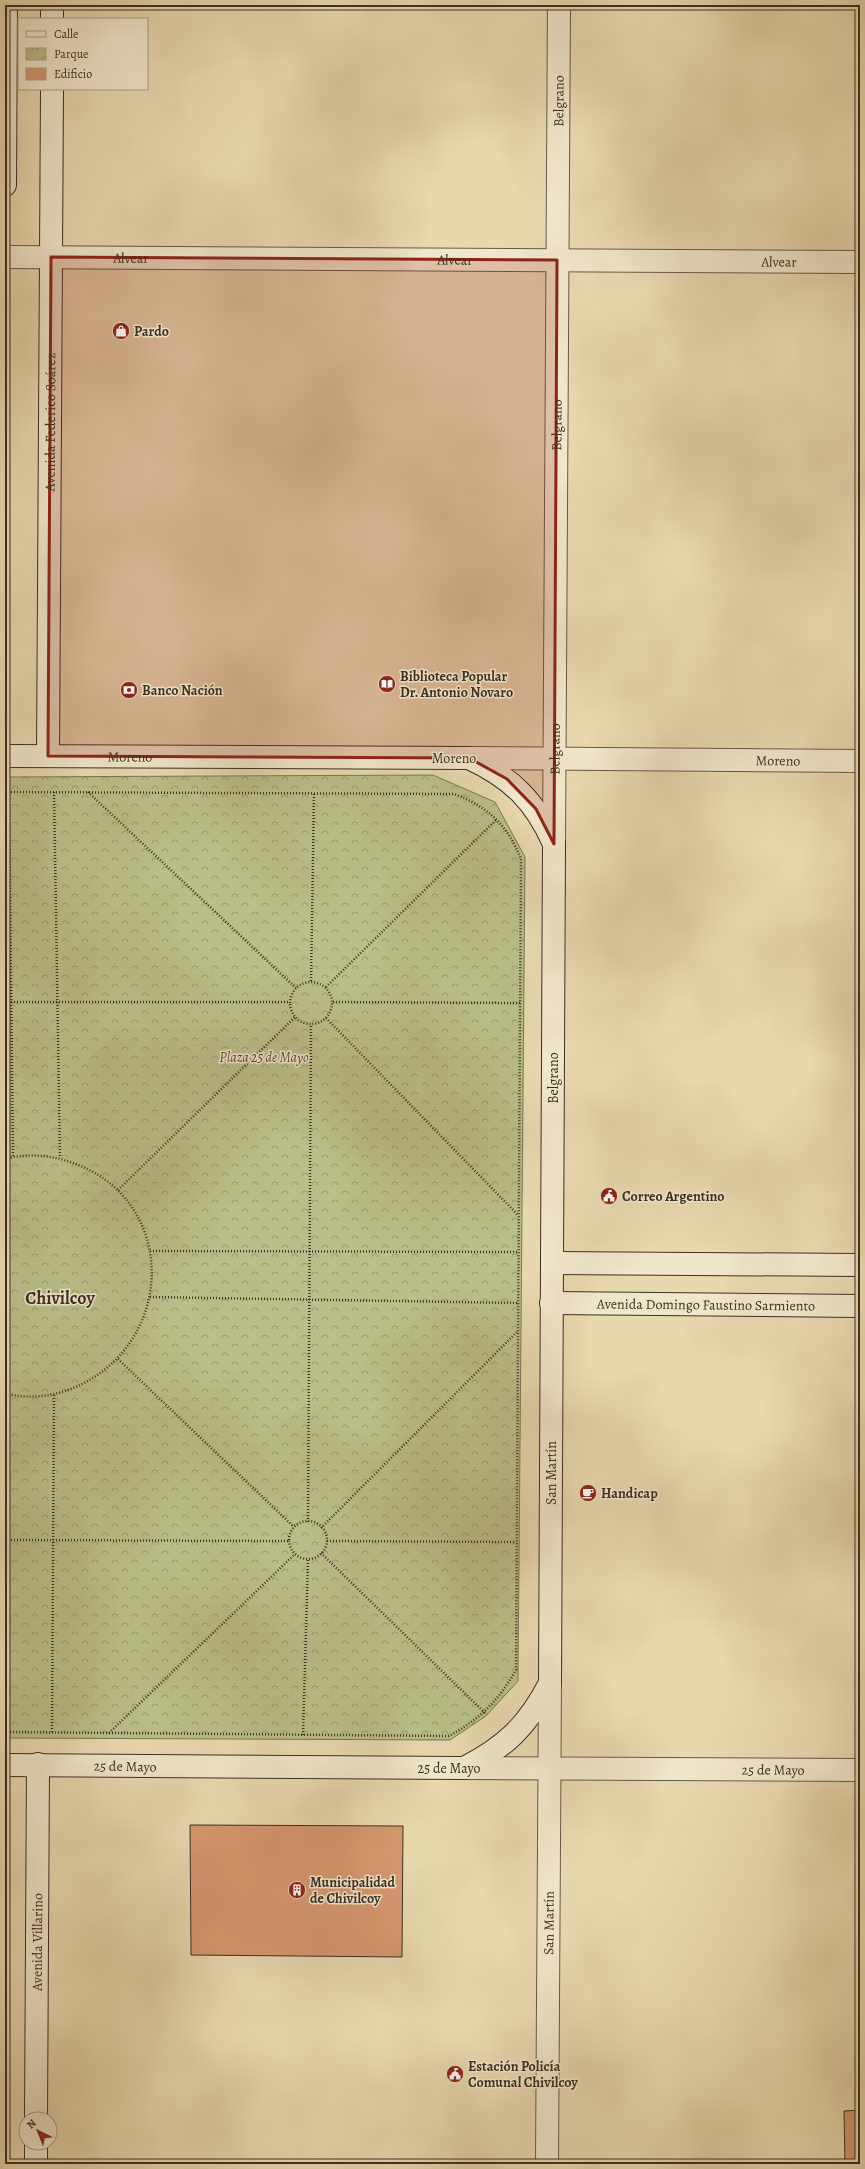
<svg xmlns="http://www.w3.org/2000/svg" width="865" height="2169" font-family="Alegreya,serif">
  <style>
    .park { fill: url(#park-crowns); stroke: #7b7755 }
    .building { fill: #d6976f; stroke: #3c3022 }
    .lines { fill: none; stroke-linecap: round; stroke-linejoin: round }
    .street-casing { stroke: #675a45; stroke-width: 24 }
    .secondary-casing { stroke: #3c3022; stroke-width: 24 }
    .path { stroke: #3c3022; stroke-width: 2.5; stroke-dasharray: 1 2; stroke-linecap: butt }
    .street { stroke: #f0e6ca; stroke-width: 22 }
    .secondary { stroke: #f0e6ca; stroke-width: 22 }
    .marked { fill: #8f2418; fill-opacity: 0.2; stroke: #8f2418; stroke-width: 3; stroke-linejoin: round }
    .labels { text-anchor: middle; stroke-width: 3; stroke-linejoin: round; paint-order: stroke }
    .street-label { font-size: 14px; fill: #3c3022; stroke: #f0e6ca }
    .poi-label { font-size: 14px; font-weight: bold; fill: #3c3022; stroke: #f0e6ca; text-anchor: start }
    .park-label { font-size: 14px; font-style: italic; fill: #554c36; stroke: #f0e6ca }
    .district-label { font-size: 18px; font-weight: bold; fill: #3c3022; stroke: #f0e6ca }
  </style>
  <defs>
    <pattern id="park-crowns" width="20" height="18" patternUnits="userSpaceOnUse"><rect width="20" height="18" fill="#babe88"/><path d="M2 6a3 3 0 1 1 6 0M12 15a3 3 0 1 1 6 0" fill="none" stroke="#989b6f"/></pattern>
  </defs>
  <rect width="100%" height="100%" fill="#e8d8ae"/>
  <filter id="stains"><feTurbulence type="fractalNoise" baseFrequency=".005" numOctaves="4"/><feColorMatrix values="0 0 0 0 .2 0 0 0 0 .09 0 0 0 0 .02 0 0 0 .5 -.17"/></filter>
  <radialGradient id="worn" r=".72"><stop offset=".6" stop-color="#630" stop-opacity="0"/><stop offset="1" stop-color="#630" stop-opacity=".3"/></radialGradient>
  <!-- park -->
  <path class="park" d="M433,775L495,802L525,857L518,1681L486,1716L450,1740L5,1738V777Z"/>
  <!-- building -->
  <path class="building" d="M190,1825L403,1826L402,1957L191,1955Z
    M860,2110V2164H845L844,2111Z"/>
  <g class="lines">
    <defs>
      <g id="street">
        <path id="s1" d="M5,257L860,262"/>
        <path id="s2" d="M469,758L860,761"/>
        <path id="s3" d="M554,844L559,5"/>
        <path id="s4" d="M464,1768L860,1770"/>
        <path id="s5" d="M547,2164L550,1683"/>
      </g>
      <g id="secondary">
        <path d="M52,19V5"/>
        <path d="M5,185L6,5"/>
        <path id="s6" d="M5,756L469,758C512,778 535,801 554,844L550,1683C528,1725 506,1747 464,1768L5,1765"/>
        <path id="s7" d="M48,756L52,89"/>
        <path d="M552,1263L860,1265"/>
        <path id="s8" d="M551,1303L860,1306"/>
        <path id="s9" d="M36,2119L38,1764"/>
        <path d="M36,2164V2143"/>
      </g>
    </defs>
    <!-- street casing -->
    <use href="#street" class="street-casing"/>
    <!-- secondary casing -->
    <use href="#secondary" class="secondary-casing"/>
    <!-- path -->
    <path class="path" d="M5,792L454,794C489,807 507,825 521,859L516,1670C499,1700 480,1719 449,1736L5,1732
      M9,792L13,1157
      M54,792L60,1158
      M88,792L296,988
      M311,981L314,793
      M290 1003a21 21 0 1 1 42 0a21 21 0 1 1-42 0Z
      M326,987L497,819
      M5,1002H289
      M333,1002L520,1003
      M326,1018L518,1215
      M5,1159C27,1153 52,1155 73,1163C175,1199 177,1334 84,1383C62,1395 30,1401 5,1393
      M118,1190L295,1017
      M150,1251L518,1252
      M150,1297L518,1303
      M118,1359L294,1527
      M289 1540a19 19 0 1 1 38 0a19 19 0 1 1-38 0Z
      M308,1522L311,1024
      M321,1528L517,1332
      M5,1540L289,1541
      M327,1541L516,1542
      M321,1553L485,1713
      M6,1732L8,1394
      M52,1732L54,1394
      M109,1733L295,1554
      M303,1735L308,1559"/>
    <!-- street -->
    <use href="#street" class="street"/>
    <!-- secondary -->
    <use href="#secondary" class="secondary"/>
  </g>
  <!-- marked area -->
  <path class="marked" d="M51,257L557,260L554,844L536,809L507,779L469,758L48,756Z"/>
  <!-- icons -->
  <defs>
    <symbol id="shop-disc" viewBox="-11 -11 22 22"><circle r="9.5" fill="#8f2418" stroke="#f0e6ca"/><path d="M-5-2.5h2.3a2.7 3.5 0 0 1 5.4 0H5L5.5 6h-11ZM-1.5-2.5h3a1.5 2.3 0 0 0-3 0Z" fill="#fff"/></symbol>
    <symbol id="library-disc" viewBox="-11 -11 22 22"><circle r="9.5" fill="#8f2418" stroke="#f0e6ca"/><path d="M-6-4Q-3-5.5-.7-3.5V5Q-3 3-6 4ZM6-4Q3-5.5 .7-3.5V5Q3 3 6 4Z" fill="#fff"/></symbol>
    <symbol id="bank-disc" viewBox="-11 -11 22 22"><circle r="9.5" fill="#8f2418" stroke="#f0e6ca"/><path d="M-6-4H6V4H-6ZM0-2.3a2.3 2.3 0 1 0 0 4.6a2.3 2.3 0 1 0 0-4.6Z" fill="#fff"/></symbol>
    <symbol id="civic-disc" viewBox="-11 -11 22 22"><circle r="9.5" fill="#8f2418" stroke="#f0e6ca"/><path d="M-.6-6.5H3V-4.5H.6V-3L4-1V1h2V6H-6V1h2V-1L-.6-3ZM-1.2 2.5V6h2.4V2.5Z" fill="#fff"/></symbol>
    <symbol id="cafe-disc" viewBox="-11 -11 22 22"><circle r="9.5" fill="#8f2418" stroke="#f0e6ca"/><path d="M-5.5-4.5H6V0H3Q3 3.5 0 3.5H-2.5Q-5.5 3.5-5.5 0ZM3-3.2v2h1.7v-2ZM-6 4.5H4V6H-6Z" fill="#fff"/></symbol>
    <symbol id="building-disc" viewBox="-11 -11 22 22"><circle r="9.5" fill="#8f2418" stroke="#f0e6ca"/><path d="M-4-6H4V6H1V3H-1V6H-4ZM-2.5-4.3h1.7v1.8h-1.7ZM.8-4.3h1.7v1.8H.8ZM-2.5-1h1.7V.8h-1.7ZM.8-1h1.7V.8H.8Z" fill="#fff"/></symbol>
  </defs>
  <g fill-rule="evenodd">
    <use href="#shop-disc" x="111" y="321" width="20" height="20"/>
    <use href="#library-disc" x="377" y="674" width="20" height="20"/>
    <use href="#bank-disc" x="119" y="680" width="20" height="20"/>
    <use href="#civic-disc" x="599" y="1186" width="20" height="20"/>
    <use href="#cafe-disc" x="578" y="1483" width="20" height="20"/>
    <use href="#building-disc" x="287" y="1880" width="20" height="20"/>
    <use href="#civic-disc" x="445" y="2064" width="20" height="20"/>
  </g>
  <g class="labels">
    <!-- street labels -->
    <g class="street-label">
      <text dy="5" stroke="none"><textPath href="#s3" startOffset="743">Belgrano</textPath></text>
      <text dy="5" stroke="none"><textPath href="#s1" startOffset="126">Alvear</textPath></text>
      <text dy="5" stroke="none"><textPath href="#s1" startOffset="450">Alvear</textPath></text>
      <text dy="5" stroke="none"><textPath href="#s1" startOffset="774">Alvear</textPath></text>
      <text dy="5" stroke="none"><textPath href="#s7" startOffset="334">Avenida Federico Soárez</textPath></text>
      <text dy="5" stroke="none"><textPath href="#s3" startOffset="419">Belgrano</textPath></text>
      <text dy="5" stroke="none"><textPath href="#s3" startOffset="95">Belgrano</textPath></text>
      <text dy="5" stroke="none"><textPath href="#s6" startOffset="125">Moreno</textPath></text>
      <text x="454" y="763">Moreno</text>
      <text dy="5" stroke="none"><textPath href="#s2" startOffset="309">Moreno</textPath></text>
      <text transform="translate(553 1078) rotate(-90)" y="5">Belgrano</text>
      <text dy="5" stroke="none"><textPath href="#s8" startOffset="155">Avenida Domingo Faustino Sarmiento</textPath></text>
      <text transform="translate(551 1473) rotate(-90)" y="5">San Martín</text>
      <text transform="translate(125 1766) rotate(1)" y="5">25 de Mayo</text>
      <text x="449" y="1773">25 de Mayo</text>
      <text dy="5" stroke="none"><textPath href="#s4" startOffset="309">25 de Mayo</textPath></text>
      <text dy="5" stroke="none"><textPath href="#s5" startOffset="241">San Martín</textPath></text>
      <text dy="5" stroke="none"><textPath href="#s9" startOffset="177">Avenida Villarino</textPath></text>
    </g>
    <!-- poi labels -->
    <g class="poi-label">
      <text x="134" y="336">Pardo</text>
      <text x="400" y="681">Biblioteca Popular<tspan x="400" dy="16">Dr. Antonio Novaro</tspan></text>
      <text x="142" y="695">Banco Nación</text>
      <text x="622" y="1201">Correo Argentino</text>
      <text x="601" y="1498">Handicap</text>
      <text x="310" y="1887">Municipalidad<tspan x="310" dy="16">de Chivilcoy</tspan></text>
      <text x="468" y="2071">Estación Policía<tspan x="468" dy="16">Comunal Chivilcoy</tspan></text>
    </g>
    <!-- park labels -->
    <g class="park-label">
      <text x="264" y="1062">Plaza 25 de Mayo</text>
    </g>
    <!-- district labels -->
    <g class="district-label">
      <text x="60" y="1304">Chivilcoy</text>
    </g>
  </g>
  <!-- margin -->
  <rect width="865" height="2169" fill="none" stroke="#e8d8ae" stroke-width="20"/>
  <rect x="6" y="6" width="853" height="2157" fill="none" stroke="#3c3022" stroke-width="2"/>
  <rect x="10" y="10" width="845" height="2149" fill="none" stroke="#3c3022"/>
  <!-- legend -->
  <rect x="18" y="18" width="130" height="72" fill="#f0e6ca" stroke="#a89d87"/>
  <rect x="26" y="31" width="20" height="6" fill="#f0e6ca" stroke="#a89d87"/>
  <text x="54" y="38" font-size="12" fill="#3c3022">Calle</text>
  <rect x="26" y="48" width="20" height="12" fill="url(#park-crowns)" stroke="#a89d87"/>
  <text x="54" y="58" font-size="12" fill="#3c3022">Parque</text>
  <rect x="26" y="68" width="20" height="12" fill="#d6976f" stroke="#a89d87"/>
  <text x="54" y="78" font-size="12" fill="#3c3022">Edificio</text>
  <!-- north arrow -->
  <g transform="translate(38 2131) rotate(317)"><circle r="19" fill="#f0e6ca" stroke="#a89d87"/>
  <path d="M0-3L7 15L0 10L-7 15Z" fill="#8f2418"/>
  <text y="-6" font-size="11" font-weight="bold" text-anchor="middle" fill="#3c3022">N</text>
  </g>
  <rect width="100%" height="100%" filter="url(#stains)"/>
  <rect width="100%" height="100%" fill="url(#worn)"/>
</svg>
